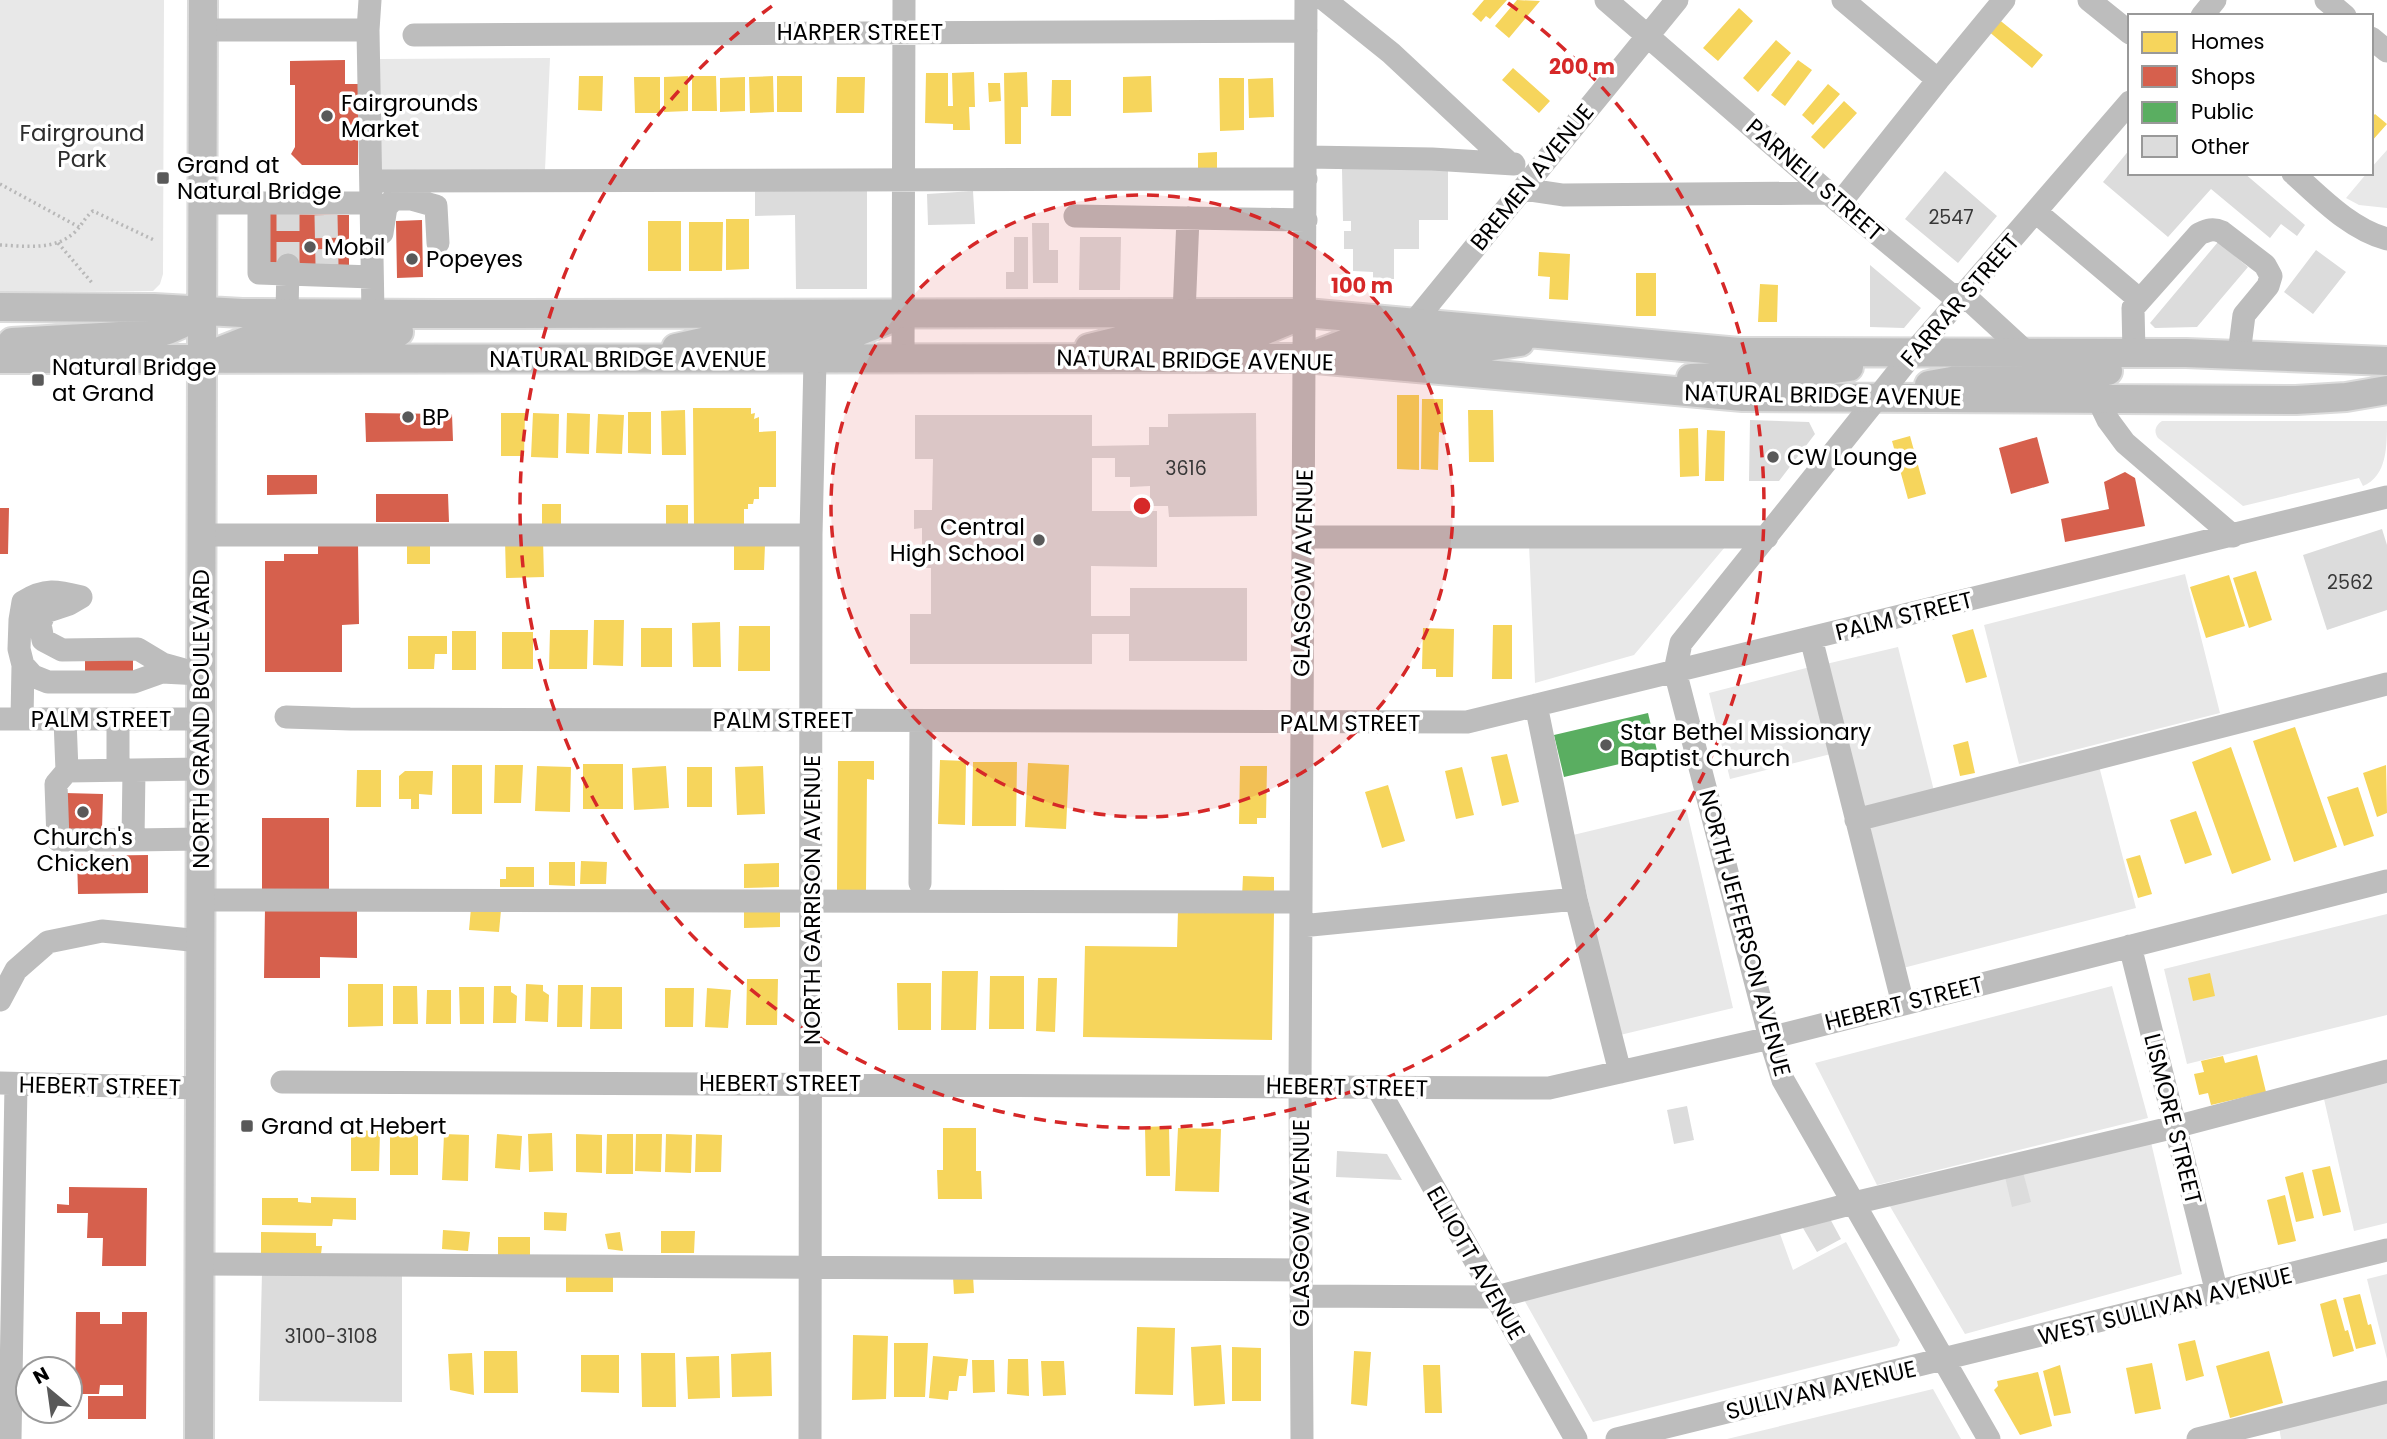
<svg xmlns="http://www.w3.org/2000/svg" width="2387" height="1439" font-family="Poppins,sans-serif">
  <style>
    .green { fill: #e8e8e8 }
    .homes { fill: #f6d55c }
    .shops { fill: #d6604d }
    .public { fill: #5aae61 }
    .building { fill: #dcdcdc }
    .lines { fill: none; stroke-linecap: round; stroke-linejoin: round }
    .minor-tunnel { stroke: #d9d9d9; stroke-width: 23; stroke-dasharray: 23 11; stroke-linecap: butt }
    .major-casing { stroke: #dbdbdb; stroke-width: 32 }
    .path { stroke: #b8b8b8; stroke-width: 3.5; stroke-dasharray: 2 3.5; stroke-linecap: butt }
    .minor { stroke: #bdbdbd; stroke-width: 23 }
    .major { stroke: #bdbdbd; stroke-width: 28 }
    .ring { fill: none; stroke: #d62828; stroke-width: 3.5; stroke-dasharray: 12 9 }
    .poi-dot { fill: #595959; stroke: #fff; stroke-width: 2.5 }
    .labels { text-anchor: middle; stroke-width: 7; stroke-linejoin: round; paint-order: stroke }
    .number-label { font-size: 19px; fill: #373737 }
    .street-label { font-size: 23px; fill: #000; stroke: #fff }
    .poi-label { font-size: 23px; fill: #000; stroke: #fff; text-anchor: start }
    .park-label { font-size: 23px; fill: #2d2d2d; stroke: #fff }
    .centre { fill: #d62828; stroke: #fff; stroke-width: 3.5 }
    .ring-label { font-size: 21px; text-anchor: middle; font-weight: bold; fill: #d62828; stroke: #fff; stroke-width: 7; stroke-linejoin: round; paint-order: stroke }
  </style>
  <rect width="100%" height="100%" fill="#fff"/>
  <!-- green -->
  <path class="green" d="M0,0H164L163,274L160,284L153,291L0,292Z
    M550,58L545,170L380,173V59Z
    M2387,150V208L2359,205L2346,198L2367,173H2371V168Z
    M2162,421H2387C2387,447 2387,476 2363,486L2359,478L2243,506L2158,438C2153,431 2156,425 2162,421Z
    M1529,544L1725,547L1634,655L1535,683Z
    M2185,574L2220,713L2019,764L1984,625Z
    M1898,647L1934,791L1862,809L1826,664Z
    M1814,666L1835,753L1730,779L1709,693Z
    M2099,766L2136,908L1903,968L1868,823Z
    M1686,808L1733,1008L1620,1035L1573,835Z
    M2387,914V1015L2187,1064L2164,969Z
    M2112,986L2148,1118L1877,1185L1815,1063Z
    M2387,1082V1223L2354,1231L2324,1099Z
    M2150,1138L2182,1274L1965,1334L1888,1203Z
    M1779,1231L1793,1270L1846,1242L1900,1340L1897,1346L1593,1422L1523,1298Z
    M2387,1274V1359L2367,1279Z
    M1933,1389L1961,1439H1727Z
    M2387,1400V1439H2281L2279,1427Z"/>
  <!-- homes -->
  <path class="homes" d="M1484,0H1507L1490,19L1486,16L1481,22L1472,14Z
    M1517,0L1540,1L1509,38L1495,26Z
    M1739,8L1753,21L1718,61L1703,48Z
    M1997,18L2043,55L2032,68L1987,30Z
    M1776,40L1791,53L1758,92L1743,78Z
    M1798,60L1812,70L1785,106L1771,95Z
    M1513,68L1550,101L1539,113L1502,80Z
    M974,72L975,107H969L970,130H953V124L925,123L926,73H948V106H953L952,73Z
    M1027,72L1028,107H1021V144H1005L1004,73Z
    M579,76H603L602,111L578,110Z
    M688,76V111L664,112V77Z
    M692,76H716L717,111H692Z
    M773,76L774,112L750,113L749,77Z
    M777,76H802V112H777Z
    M1151,76L1152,112L1123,113V77Z
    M634,77H660V113H635Z
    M745,77V111L720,112V78Z
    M837,77H865L864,113H836Z
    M1219,78H1244V130L1220,131Z
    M1273,78L1274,117L1249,118L1248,79Z
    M1052,80H1071V116H1051Z
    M988,83H1000L1001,101L989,102Z
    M1828,84L1840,94L1813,125L1802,115Z
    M1844,101L1857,113L1824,149L1811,137Z
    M2375,114L2387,124L2371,142V118Z
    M1217,152V171L1198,172V153Z
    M726,219H749V269L726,270Z
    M648,221H681V271H648Z
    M689,222H723L722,271H689Z
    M1539,252L1570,254L1568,300L1549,299L1550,277L1538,276Z
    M1636,273H1656V316H1636Z
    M1760,284L1778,285L1777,322H1758Z
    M1397,395H1419V470L1397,469Z
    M1422,399H1443V433L1439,432L1438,470L1421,469Z
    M693,408H751V414L755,413L754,419L759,417V432L776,431V487H759V499H754L753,504H748V509H744V526L694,527Z
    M685,410L686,455H662L661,411Z
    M1468,410H1493L1494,462H1469Z
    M628,412H651V454L628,453Z
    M501,413H525L524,456H501Z
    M533,413L559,414L558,458L531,457Z
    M567,413L590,414L589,454L566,453Z
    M598,414L624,415L622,454L596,453Z
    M1698,428L1699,476L1680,477L1679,429Z
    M1707,430L1725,431L1724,481H1705Z
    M1910,436L1926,494L1908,499L1892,441Z
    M542,504H561V525L542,526Z
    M666,505H688V525L666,526Z
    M543,539L544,577L506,578L505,540Z
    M407,544H430V564H407Z
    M734,544H765L764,570H734Z
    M2256,571L2272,620L2249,628L2233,578Z
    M2229,575L2245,626L2206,638L2190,587Z
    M594,620H624L623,666L593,665Z
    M720,622L721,667H693L692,623Z
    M1493,625H1512V679H1492Z
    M739,626H770V671H738Z
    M641,628H672V667H641Z
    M1423,628L1454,629L1453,677H1436V669H1422Z
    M1973,629L1987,677L1966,683L1952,635Z
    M550,630H588L587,669H549Z
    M452,631H476V670H452Z
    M502,632H533V669H502Z
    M408,636H447V654H435L434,669H408Z
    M2295,727L2337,847L2294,862L2253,741Z
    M1968,741L1975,773L1960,776L1953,745Z
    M2231,747L2271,860L2232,874L2192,762Z
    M1507,754L1519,802L1502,806L1491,757Z
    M940,760L966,761L965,825L938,824Z
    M838,761H874V780L867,779L866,890H837Z
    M973,762H1017L1016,826H972Z
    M1028,763L1069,765L1066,829L1025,827Z
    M583,764H623V809H583Z
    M452,765H482V814H452Z
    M495,765H523L521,803H494Z
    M2386,765L2387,813L2377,817L2363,773Z
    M537,766L571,767L570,812L535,811Z
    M666,766L669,808L634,810L632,768Z
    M763,766L765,814L737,815L735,767Z
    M1240,766H1267L1266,818H1257V824H1239Z
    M687,767H712V807H687Z
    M1462,767L1474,815L1456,819L1445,771Z
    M357,770H381V807H356Z
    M405,771H433L432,795L419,794V809H411V799H399V776Z
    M1388,785L1405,841L1382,848L1365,792Z
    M2358,787L2374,836L2344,846L2327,797Z
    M2196,811L2212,855L2185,864L2170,820Z
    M2140,855L2152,894L2138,898L2126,859Z
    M581,861L607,862L606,884H580Z
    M549,862H575V886L549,885Z
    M779,863V887L744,888V864Z
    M506,867H534V887H500V879H506Z
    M1243,876L1274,877V898L1242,897Z
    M471,908L501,910L499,932L469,930Z
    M780,908V927L744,928V910Z
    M1178,911L1274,913L1272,1040L1083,1037L1085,946L1177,947Z
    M942,971H978L976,1030H941Z
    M2210,973L2215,996L2193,1001L2188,978Z
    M990,976H1024V1029H989Z
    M1038,978H1057L1055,1032L1036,1031Z
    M747,979H778L777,1025H746Z
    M897,983H931V1030H898Z
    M348,984H383V1026L348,1027Z
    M526,984L543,985V991L549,995L548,1022L525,1021Z
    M558,985H583L582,1027H557Z
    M393,986H417L418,1024H393Z
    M494,986H511V992L517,996L516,1023H493Z
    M459,987H484V1024H460Z
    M591,987H622V1029H590Z
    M665,988H694L693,1027H665Z
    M707,988L731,990L728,1028L705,1027Z
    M427,990H451V1024H426Z
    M2257,1055L2266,1092L2211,1105L2208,1093L2199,1095L2194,1074L2204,1072L2201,1061L2223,1056L2225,1063Z
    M1169,1126L1170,1176H1146L1145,1127Z
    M943,1128H976V1171H981L982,1199H938L937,1170H943Z
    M1178,1128L1221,1129L1219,1192L1175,1191Z
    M351,1130L380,1131L379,1171H351Z
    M418,1133V1175H390V1134Z
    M552,1133L553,1171L529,1172L528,1134Z
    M444,1134L469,1135L468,1181L442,1180Z
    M497,1134L522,1136L520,1170L495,1168Z
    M576,1134L602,1135V1173L576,1172Z
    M607,1134H633V1174H606Z
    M636,1134H662L661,1172L635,1171Z
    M666,1134L692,1135L691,1173L665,1172Z
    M696,1134L722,1135L721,1172H695Z
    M2330,1166L2341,1212L2323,1216L2312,1170Z
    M2303,1172L2314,1218L2296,1222L2285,1177Z
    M2285,1195L2296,1241L2278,1245L2267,1200Z
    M311,1197L356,1198V1220L333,1219L332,1226L262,1225V1198H298V1202L311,1203Z
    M544,1212L567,1213L566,1231L544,1230Z
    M443,1230L470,1232L468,1251L442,1249Z
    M661,1231H695L694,1253H661Z
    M261,1232L316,1233V1246H322L321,1254L261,1258Z
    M620,1232L623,1251L608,1249L605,1234Z
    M498,1237H530V1255L498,1256Z
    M613,1272V1292H566V1273Z
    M973,1276L974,1293L954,1294L953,1277Z
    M2360,1294L2368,1325L2371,1324L2376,1344L2356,1349L2343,1298Z
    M2336,1299L2345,1331L2348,1330L2354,1351L2333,1357L2320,1304Z
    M1137,1327L1175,1328L1173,1395L1135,1394Z
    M853,1335L888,1336L886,1399L852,1400Z
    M2195,1340L2204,1376L2186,1381L2178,1344Z
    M894,1343H928L925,1397H894Z
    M1221,1345L1225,1404L1194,1406L1191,1347Z
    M1232,1347L1261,1348V1401H1232Z
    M484,1351H517L518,1393H484Z
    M1354,1351L1371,1352L1367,1406L1351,1404Z
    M2269,1351L2283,1403L2230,1418L2216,1366Z
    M771,1352L772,1396L732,1397L731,1354Z
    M472,1353L474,1395L450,1390L448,1354Z
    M641,1353H675L676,1407H642Z
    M581,1355H619V1393L581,1392Z
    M719,1356L720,1398L688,1399L686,1357Z
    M933,1356L968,1359L966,1376H959L957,1391H949L948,1400L929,1398Z
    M1008,1359H1028L1029,1396L1007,1394Z
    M972,1360H994L995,1392L973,1393Z
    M1041,1361H1064L1066,1395L1043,1396Z
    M2152,1363L2161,1409L2135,1414L2126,1368Z
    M1423,1365H1440L1442,1413H1425Z
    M2060,1365L2071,1413L2054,1416L2043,1371Z
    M2038,1372L2052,1426L2020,1435L1994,1390L1998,1386L1997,1381Z"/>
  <!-- shops -->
  <path class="shops" d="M345,60V84H358V165H302L291,154L295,147V85H290V61Z
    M268,214L349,215V266L268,265Z
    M422,220L423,277L397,278L396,221Z
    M365,413L452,414L453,441L366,442Z
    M2037,437L2049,483L2011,494L1999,448Z
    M2125,472L2135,478L2145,526L2065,542L2061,519L2109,509L2104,482Z
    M267,475H317V494L267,495Z
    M376,494H448L449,522H376Z
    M0,508H9L8,554H0Z
    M358,542L359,624L342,625V672H265V561H284V554H318V546Z
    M133,653V676L85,672V658Z
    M65,793L103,794L102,830L64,829Z
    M262,818H329V893H262Z
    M148,855V893L78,894L77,856Z
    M265,908H357V958L320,957V978H264Z
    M69,1187L147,1188L146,1266H102L103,1238H87L88,1213H57V1204L69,1205Z
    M76,1312H100V1324H122V1312H147L146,1419H88V1396H123V1385H100L99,1394H75Z"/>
  <!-- public -->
  <path class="public" d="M1648,713L1658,755L1564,777L1554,735Z"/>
  <!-- building -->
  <path class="building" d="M2130,149V173H2244L2305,225L2297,236L2281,224L2270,238L2211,189L2168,237L2103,182Z
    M1342,169H1448V220H1419V249H1394V279H1373V272L1353,271V249H1344V231H1351V221H1343Z
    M1945,171L1997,216L1958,263L1905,219Z
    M867,185V289H796L795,215L755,216V186Z
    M973,191L975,224L928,225L927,194Z
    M1032,223H1049V250H1058V283H1033Z
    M1014,237H1028V289H1006V272H1014Z
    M1080,237H1121L1120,290H1079Z
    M2218,242L2248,267L2197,327L2155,328L2150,323Z
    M2316,250L2346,272L2313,314L2284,292Z
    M1870,265L1921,308L1904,328L1870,327Z
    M1256,413L1257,516L1169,517L1168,506H1150V486L1130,487V477H1115V458H1092V511H1157V567L1091,566V616H1130V588H1247V661H1129V634H1092V664H910V614H931V568H915V551H922V528L914,529V510H932L933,459H915V415H1092V446L1149,445V427H1168V414Z
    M1750,420L1809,422L1815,434L1779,481H1749Z
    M2382,529L2387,545V610L2327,630L2303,555Z
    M1687,1106L1694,1140L1674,1144L1667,1110Z
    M1337,1151L1387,1154L1402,1180L1336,1177Z
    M2023,1172L2031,1202L2012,1207L2005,1177Z
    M1828,1215L1841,1239L1817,1252L1803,1228Z
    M402,1271V1402L259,1401L262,1272Z"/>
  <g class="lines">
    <!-- minor-tunnel -->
    <path class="minor-tunnel" d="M326,215L327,265
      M288,265V214"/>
    <defs>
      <path id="major" d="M0,307L154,308L242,313L439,314L1306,313L1739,352L2186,353L2387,361
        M12,342L155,334C173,329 188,322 202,310
        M676,348L716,339L852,334L890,319
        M1089,348L1126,339L1251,336L1292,319
        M215,353L248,340L267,336L399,332
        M1312,356L1354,340L1481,348L1520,342
        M0,359L1305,358L1743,397L2296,400L2346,397L2387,390
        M1691,378L1807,373L1849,367
        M1929,385L1985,375L2108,371
        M199,1439L203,0"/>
    </defs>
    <!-- major casing -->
    <use href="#major" class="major-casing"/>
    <!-- path -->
    <path class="path" d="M0,184L79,227
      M58,243L93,284
      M0,245C25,246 55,251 75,232C82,225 85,217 93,211L156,241"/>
    <!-- minor -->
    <path class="minor" d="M370,0L368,30L373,313
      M1325,0L1391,53L1510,164
      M1606,0L1840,203L1949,293L1965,296L2027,353
      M1843,0L1938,80L2004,0
      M2089,0L2130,33
      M2326,0L2345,16
      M2202,16L2215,0
      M203,30H368
      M414,35L1306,31
      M2371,38L2387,51
      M1306,157L1432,159L1514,164
      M2293,173C2321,198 2350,229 2387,239
      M371,181L1306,179
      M1523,189L1563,195L1829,193
      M259,202V273L372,277
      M203,203H371
      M1840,203L1938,80
      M2036,212L2140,300
      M1075,216L1306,220
      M382,233L386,207L394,199H411L436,206L438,243
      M287,312L288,265
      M1184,314L1188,218
      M1414,322L1677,0
      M2134,353L2133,308L2199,234C2208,230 2213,228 2222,232L2265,265L2271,276L2268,286L2244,315L2239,354
      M903,359L904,0
      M2098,399L2108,420L2125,443L2233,536
      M202,535H811
      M1304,537H1767
      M81,597C57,591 45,588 23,602L20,620L19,649L23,665L33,676L48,682H134L162,672L201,674
      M81,597L69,604L45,612L40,624L43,640L62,650L138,649L163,664L181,669
      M1811,638L1903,1004
      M1536,705L1576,899L1620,1072
      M286,717L350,719L1467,722L2387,497
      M0,719H201
      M22,719L23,665
      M65,719L67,771L134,770L133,840L200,839
      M118,770V719
      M134,770L201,769
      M67,771L56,784L58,840H133
      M1856,820L2387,684
      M920,883L921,721
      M201,900L1301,902
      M1301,926L1576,899
      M2130,946L2217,1293
      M0,1000L16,970L48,942L102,931L200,941
      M282,1082L1549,1088L1770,1038L2387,881
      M0,1083L200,1088
      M1377,1087L1576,1439
      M200,1264L1301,1270
      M1301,1296L1496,1297L1854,1203L2175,1127L2387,1071
      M10,1439L16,1084
      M810,1439L811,535L815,360
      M1302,1439L1300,1086L1306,0
      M1617,1439L2387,1250
      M1989,1439L1783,1080L1770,1038L1675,671L1681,643L1914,352L2130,102
      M2198,1439L2387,1392"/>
    <!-- major -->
    <use href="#major" class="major"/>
  </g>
  <!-- distance rings -->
  <circle cx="1142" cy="506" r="311" fill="#d62828" fill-opacity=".12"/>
  <g class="ring">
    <circle cx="1142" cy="506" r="311"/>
    <path d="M1508 3A622 622 0 1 1 776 3"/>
  </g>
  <!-- markers -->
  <g class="poi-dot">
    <circle cx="327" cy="116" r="7"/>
    <rect x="156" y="171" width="14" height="14" rx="3.5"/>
    <circle cx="310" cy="247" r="7"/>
    <circle cx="412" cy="259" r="7"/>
    <rect x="31" y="373" width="14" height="14" rx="3.5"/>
    <circle cx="408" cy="417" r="7"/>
    <circle cx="1773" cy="457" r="7"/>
    <circle cx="1039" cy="540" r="7"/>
    <circle cx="1606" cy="745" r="7"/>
    <circle cx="83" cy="812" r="7"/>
    <rect x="240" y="1119" width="14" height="14" rx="3.5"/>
  </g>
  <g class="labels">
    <!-- number labels -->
    <g class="number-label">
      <text x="1951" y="224">2547</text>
      <text x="1186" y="475">3616</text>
      <text x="2350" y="589">2562</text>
      <text x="331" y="1343">3100-3108</text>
    </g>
    <!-- street labels -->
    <g class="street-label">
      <text x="860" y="40">HARPER STREET</text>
      <text transform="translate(1532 177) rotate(-51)" y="8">BREMEN AVENUE</text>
      <text transform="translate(1815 180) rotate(41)" y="8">PARNELL STREET</text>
      <text transform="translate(1960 300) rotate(-49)" y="8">FARRAR STREET</text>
      <text x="628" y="367">NATURAL BRIDGE AVENUE</text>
      <text transform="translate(1195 360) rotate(1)" y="8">NATURAL BRIDGE AVENUE</text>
      <text transform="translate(1823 395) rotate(1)" y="8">NATURAL BRIDGE AVENUE</text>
      <text transform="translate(1303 573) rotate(-89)" y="8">GLASGOW AVENUE</text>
      <text transform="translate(1904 616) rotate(-14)" y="8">PALM STREET</text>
      <text x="101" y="727">PALM STREET</text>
      <text transform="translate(201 719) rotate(-90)" y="8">NORTH GRAND BOULEVARD</text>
      <text x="783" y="728">PALM STREET</text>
      <text x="1350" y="731">PALM STREET</text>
      <text transform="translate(812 900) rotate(-90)" y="8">NORTH GARRISON AVENUE</text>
      <text transform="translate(1745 933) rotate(75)" y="8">NORTH JEFFERSON AVENUE</text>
      <text transform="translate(1904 1003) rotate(-14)" y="8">HEBERT STREET</text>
      <text x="780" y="1091">HEBERT STREET</text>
      <text transform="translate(100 1086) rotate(1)" y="8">HEBERT STREET</text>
      <text transform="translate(1347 1087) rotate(1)" y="8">HEBERT STREET</text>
      <text transform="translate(2173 1119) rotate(76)" y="8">LISMORE STREET</text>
      <text transform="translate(1301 1223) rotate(-90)" y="8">GLASGOW AVENUE</text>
      <text transform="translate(1476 1263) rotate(60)" y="8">ELLIOTT AVENUE</text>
      <text transform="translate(2165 1306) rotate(-14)" y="8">WEST SULLIVAN AVENUE</text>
      <text transform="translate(1821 1390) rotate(-13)" y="8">SULLIVAN AVENUE</text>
    </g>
    <!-- poi labels -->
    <g class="poi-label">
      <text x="341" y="111">Fairgrounds<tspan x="341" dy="26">Market</tspan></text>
      <text x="177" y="173">Grand at<tspan x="177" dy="26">Natural Bridge</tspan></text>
      <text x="324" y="255">Mobil</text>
      <text x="426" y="267">Popeyes</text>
      <text x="52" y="375">Natural Bridge<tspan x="52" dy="26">at Grand</tspan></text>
      <text x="422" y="425">BP</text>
      <text x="1787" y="465">CW Lounge</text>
      <text x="1025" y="535" text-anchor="end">Central<tspan x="1025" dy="26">High School</tspan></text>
      <text x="1620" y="740">Star Bethel Missionary<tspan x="1620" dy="26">Baptist Church</tspan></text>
      <text x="83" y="845" text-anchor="middle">Church's<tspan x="83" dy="26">Chicken</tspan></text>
      <text x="261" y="1134">Grand at Hebert</text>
    </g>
    <!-- park labels -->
    <g class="park-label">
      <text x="82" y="141">Fairground<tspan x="82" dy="26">Park</tspan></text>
    </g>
  </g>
  <circle cx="1142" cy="506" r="10" class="centre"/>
  <g class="ring-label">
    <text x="1582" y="74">200 m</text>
    <text x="1362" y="293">100 m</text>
  </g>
  <!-- legend -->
  <rect x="2128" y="14" width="245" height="161" fill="#ffffff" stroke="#999999" stroke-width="2"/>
  <rect x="2142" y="32" width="35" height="21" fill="#f6d55c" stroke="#999999" stroke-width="2"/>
  <text x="2191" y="49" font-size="21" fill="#000000">Homes</text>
  <rect x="2142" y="66" width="35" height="21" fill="#d6604d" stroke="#999999" stroke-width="2"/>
  <text x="2191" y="84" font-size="21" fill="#000000">Shops</text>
  <rect x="2142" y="102" width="35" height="21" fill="#5aae61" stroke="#999999" stroke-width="2"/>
  <text x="2191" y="119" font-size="21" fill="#000000">Public</text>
  <rect x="2142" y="136" width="35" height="21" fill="#dcdcdc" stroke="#999999" stroke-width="2"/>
  <text x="2191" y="154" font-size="21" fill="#000000">Other</text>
  <!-- north arrow -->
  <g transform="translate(49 1390) rotate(331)"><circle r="33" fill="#ffffff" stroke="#999999" stroke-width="2"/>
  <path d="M0-5L12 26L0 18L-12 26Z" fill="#595959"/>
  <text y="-10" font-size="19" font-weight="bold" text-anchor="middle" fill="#000000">N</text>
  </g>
</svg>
